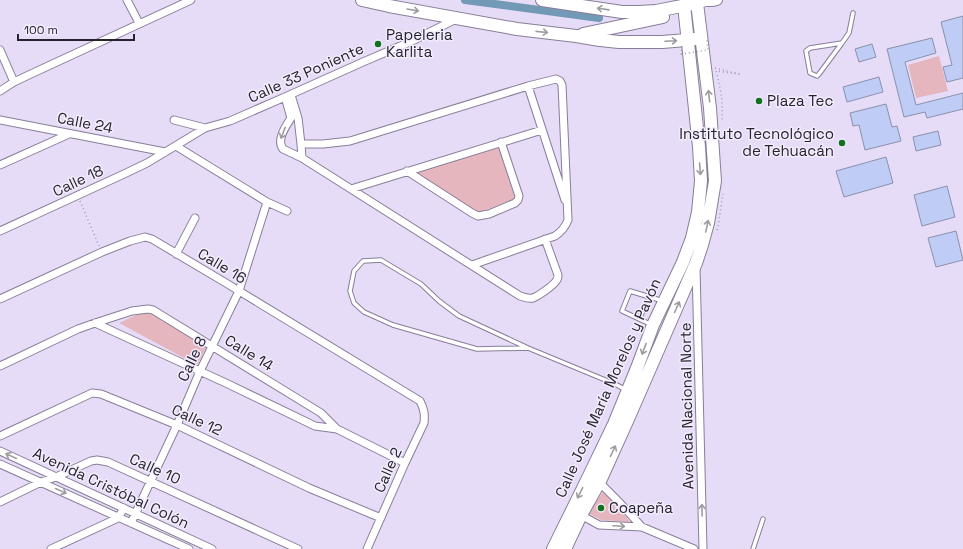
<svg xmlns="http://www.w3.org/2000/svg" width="963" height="549" font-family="'Space Grotesk',sans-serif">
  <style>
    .green { fill: #e5b6be }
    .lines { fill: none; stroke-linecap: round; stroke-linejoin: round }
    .canal { stroke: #729ab6; stroke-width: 8 }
    .building { fill: #bfccf6; stroke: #8991ab }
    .lane-casing { stroke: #887e97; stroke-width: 5.5 }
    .street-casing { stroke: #887e97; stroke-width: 9 }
    .secondary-casing { stroke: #887e97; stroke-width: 12 }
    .primary-casing { stroke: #887e97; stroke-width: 14 }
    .path { stroke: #a29ab0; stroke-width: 1.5; stroke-dasharray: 1 3; stroke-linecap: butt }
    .lane { stroke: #fff; stroke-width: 3.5 }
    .street { stroke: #fff; stroke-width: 7 }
    .secondary { stroke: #fff; stroke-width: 10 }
    .primary { stroke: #fff; stroke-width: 12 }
    .path-bridge { stroke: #a29ab0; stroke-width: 1.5; stroke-dasharray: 1 3; stroke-linecap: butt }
    .oneway { stroke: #9e9ca0 }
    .poi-dot { fill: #14701d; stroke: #f2ecfd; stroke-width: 1.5 }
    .labels { text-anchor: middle; stroke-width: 3; stroke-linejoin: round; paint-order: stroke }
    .poi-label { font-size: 15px; fill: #27232d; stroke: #f2ecfd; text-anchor: start }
    .street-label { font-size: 15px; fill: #27232d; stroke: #f2ecfd }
  </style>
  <rect width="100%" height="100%" fill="#e7dcf8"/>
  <!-- green -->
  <path class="green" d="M939,56L948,91L916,98L908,65Z
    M499,146L515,199L477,213L415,173Z
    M147,310L207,346L197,365L119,323Z
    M603,492L616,504L630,522L601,520L588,513Z"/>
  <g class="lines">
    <!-- canal -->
    <path class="canal" d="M465,0L599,18"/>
  </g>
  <!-- building -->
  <path class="building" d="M963,16V78L947,82L943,67L952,65L941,22Z
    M932,38L936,53L905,62L916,105L963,93V109L927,118L925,112L904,117L887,49Z
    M872,44L876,57L859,62L855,49Z
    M879,77L883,92L847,102L843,87Z
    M886,104L892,127L897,126L901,141L865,150L859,125L853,126L850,113Z
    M938,131L941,145L916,151L913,137Z
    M886,157L893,183L844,197L836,171Z
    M947,186L955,217L922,226L914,195Z
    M956,231L963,260L936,267L928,238Z"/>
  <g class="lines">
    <defs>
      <path id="lane" d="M842,43L810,48L806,51L810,73L817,76L819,74L842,43L849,33L853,13
        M639,319L650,297
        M650,324L622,311L630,291L663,301
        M528,348L477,349L393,325L364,312L354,303L350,291L354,271L363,261L381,260L421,284L439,301L459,316L528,348L615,384L626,390
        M753,549L763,519"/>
      <path id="street" d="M127,0L139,23
        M0,50L14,82
        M528,86L565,200
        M0,91L14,82L33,73L191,0
        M291,95L298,118L301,144L302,158
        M285,97L291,118C286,126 276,140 283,149L302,158L520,296C524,297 528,299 533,298C538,296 553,286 556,281C558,279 558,278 558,275L545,239
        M0,120L165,152
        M174,120L205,128
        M301,144H323L350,141L528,86L556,79L560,81L562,85L568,220C565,228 561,232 555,236L472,265
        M176,146L267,202L287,211
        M0,165L69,134
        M407,171L472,213L478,216L489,214L515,203L518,200L519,196L501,142
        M351,189L542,130
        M0,231L124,174L147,163L205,128L230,121L285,97L363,62L412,41L456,19
        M176,254L195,218
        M696,267L703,549
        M0,299L102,252L130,241L145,237L152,239L226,283L420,401C424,409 425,414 424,423L405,463L367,549
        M95,323L228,384L315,426L337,429L405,463
        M0,366L78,329L95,323L132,311L148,309L153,310L321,413L337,429
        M0,436L92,393L101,394L177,425L309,488L381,518
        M0,451L212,549
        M0,464L189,549
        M598,481L619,502L642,527
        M0,502L41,482L56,477L91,461L97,460L108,462L298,549
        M579,514L599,525L642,527L694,549
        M131,523L177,425L200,371L239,291L267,202
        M51,549L118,518L124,508"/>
      <path id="secondary" d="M697,0V3L706,1H713L717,0"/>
      <path id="primary" d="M362,0L389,6L517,29L576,36L600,40L619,42H662L687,40L695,39
        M542,0L622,12H639L656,11L697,3L710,108L715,181L708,223L702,245L696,263L628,419L600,481L581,515L565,549
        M583,34L663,17
        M553,549L589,476L614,424L637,368L653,325L683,262L692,238L698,212L701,181L699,147L684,5"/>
    </defs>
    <!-- lane casing -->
    <use href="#lane" class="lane-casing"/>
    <!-- street casing -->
    <use href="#street" class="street-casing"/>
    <!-- secondary casing -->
    <use href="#secondary" class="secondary-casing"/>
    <!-- primary casing -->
    <use href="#primary" class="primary-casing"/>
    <!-- path -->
    <path class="path" d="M715,68L739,74L716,71C721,90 723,101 722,121
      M80,201L99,246
      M717,230L718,227L723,194"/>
    <!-- lane -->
    <use href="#lane" class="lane"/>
    <!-- street -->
    <use href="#street" class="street"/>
    <!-- secondary -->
    <use href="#secondary" class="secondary"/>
    <!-- primary -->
    <use href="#primary" class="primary"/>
    <!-- path-bridge -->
    <path class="path-bridge" d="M682,46L681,54L708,50L707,40"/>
  </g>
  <!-- one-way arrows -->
  <defs><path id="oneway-shaft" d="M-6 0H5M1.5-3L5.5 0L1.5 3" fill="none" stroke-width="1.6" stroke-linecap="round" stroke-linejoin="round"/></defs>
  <g class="oneway">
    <use href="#oneway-shaft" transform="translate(603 9) rotate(-172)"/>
    <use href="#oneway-shaft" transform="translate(413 10) rotate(10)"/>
    <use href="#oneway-shaft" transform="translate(542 32) rotate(6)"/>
    <use href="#oneway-shaft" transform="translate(671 41) rotate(-3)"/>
    <use href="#oneway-shaft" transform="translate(709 96) rotate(-97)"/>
    <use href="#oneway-shaft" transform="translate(283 133) rotate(111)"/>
    <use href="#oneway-shaft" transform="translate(700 169) rotate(86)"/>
    <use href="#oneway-shaft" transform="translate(707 226) rotate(-78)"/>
    <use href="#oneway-shaft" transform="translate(677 307) rotate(-66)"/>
    <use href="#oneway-shaft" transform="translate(644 349) rotate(111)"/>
    <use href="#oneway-shaft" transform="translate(613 451) rotate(-65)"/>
    <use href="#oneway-shaft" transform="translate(11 456) rotate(-155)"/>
    <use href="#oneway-shaft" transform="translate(61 491) rotate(25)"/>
    <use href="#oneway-shaft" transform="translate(580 493) rotate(117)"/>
    <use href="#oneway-shaft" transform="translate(702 510) rotate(-91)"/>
    <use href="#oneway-shaft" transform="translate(619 526) rotate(3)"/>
  </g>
  <!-- markers -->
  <g class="poi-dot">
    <circle cx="378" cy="44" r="4"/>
    <circle cx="759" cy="101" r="4"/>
    <circle cx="842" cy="143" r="4"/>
    <circle cx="601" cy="508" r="4"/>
  </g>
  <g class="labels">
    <!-- poi labels -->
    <g class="poi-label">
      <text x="386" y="40">Papeleria<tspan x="386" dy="17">Karlita</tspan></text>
      <text x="767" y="106">Plaza Tec</text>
      <text x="834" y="139" text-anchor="end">Instituto Tecnológico<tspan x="834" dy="17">de Tehuacán</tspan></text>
      <text x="609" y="513">Coapeña</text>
    </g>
    <!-- street labels -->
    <g class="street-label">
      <text transform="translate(306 73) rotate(-24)" y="5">Calle 33 Poniente</text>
      <text transform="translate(85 123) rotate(11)" y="5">Calle 24</text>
      <text transform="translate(78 181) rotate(-25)" y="5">Calle 18</text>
      <text transform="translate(222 266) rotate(31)" y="5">Calle 16</text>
      <text transform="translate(249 353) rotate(32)" y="5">Calle 14</text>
      <text transform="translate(192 359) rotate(-65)" y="5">Calle 8</text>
      <text transform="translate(608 388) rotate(-66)" y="5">Calle José María Morelos y Pavón</text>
      <text transform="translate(687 406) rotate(-91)" y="5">Avenida Nacional Norte</text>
      <text transform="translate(197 420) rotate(25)" y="5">Calle 12</text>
      <text transform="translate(155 469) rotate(24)" y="5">Calle 10</text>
      <text transform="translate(388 470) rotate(-66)" y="5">Calle 2</text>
      <text transform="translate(111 488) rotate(25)" y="5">Avenida Cristóbal Colón</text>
    </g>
  </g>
  <!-- scale -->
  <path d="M18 34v6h116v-6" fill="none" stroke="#27232d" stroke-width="2"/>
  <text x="24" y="34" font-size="12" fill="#27232d" stroke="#f2ecfd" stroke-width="3" paint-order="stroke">100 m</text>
</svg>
